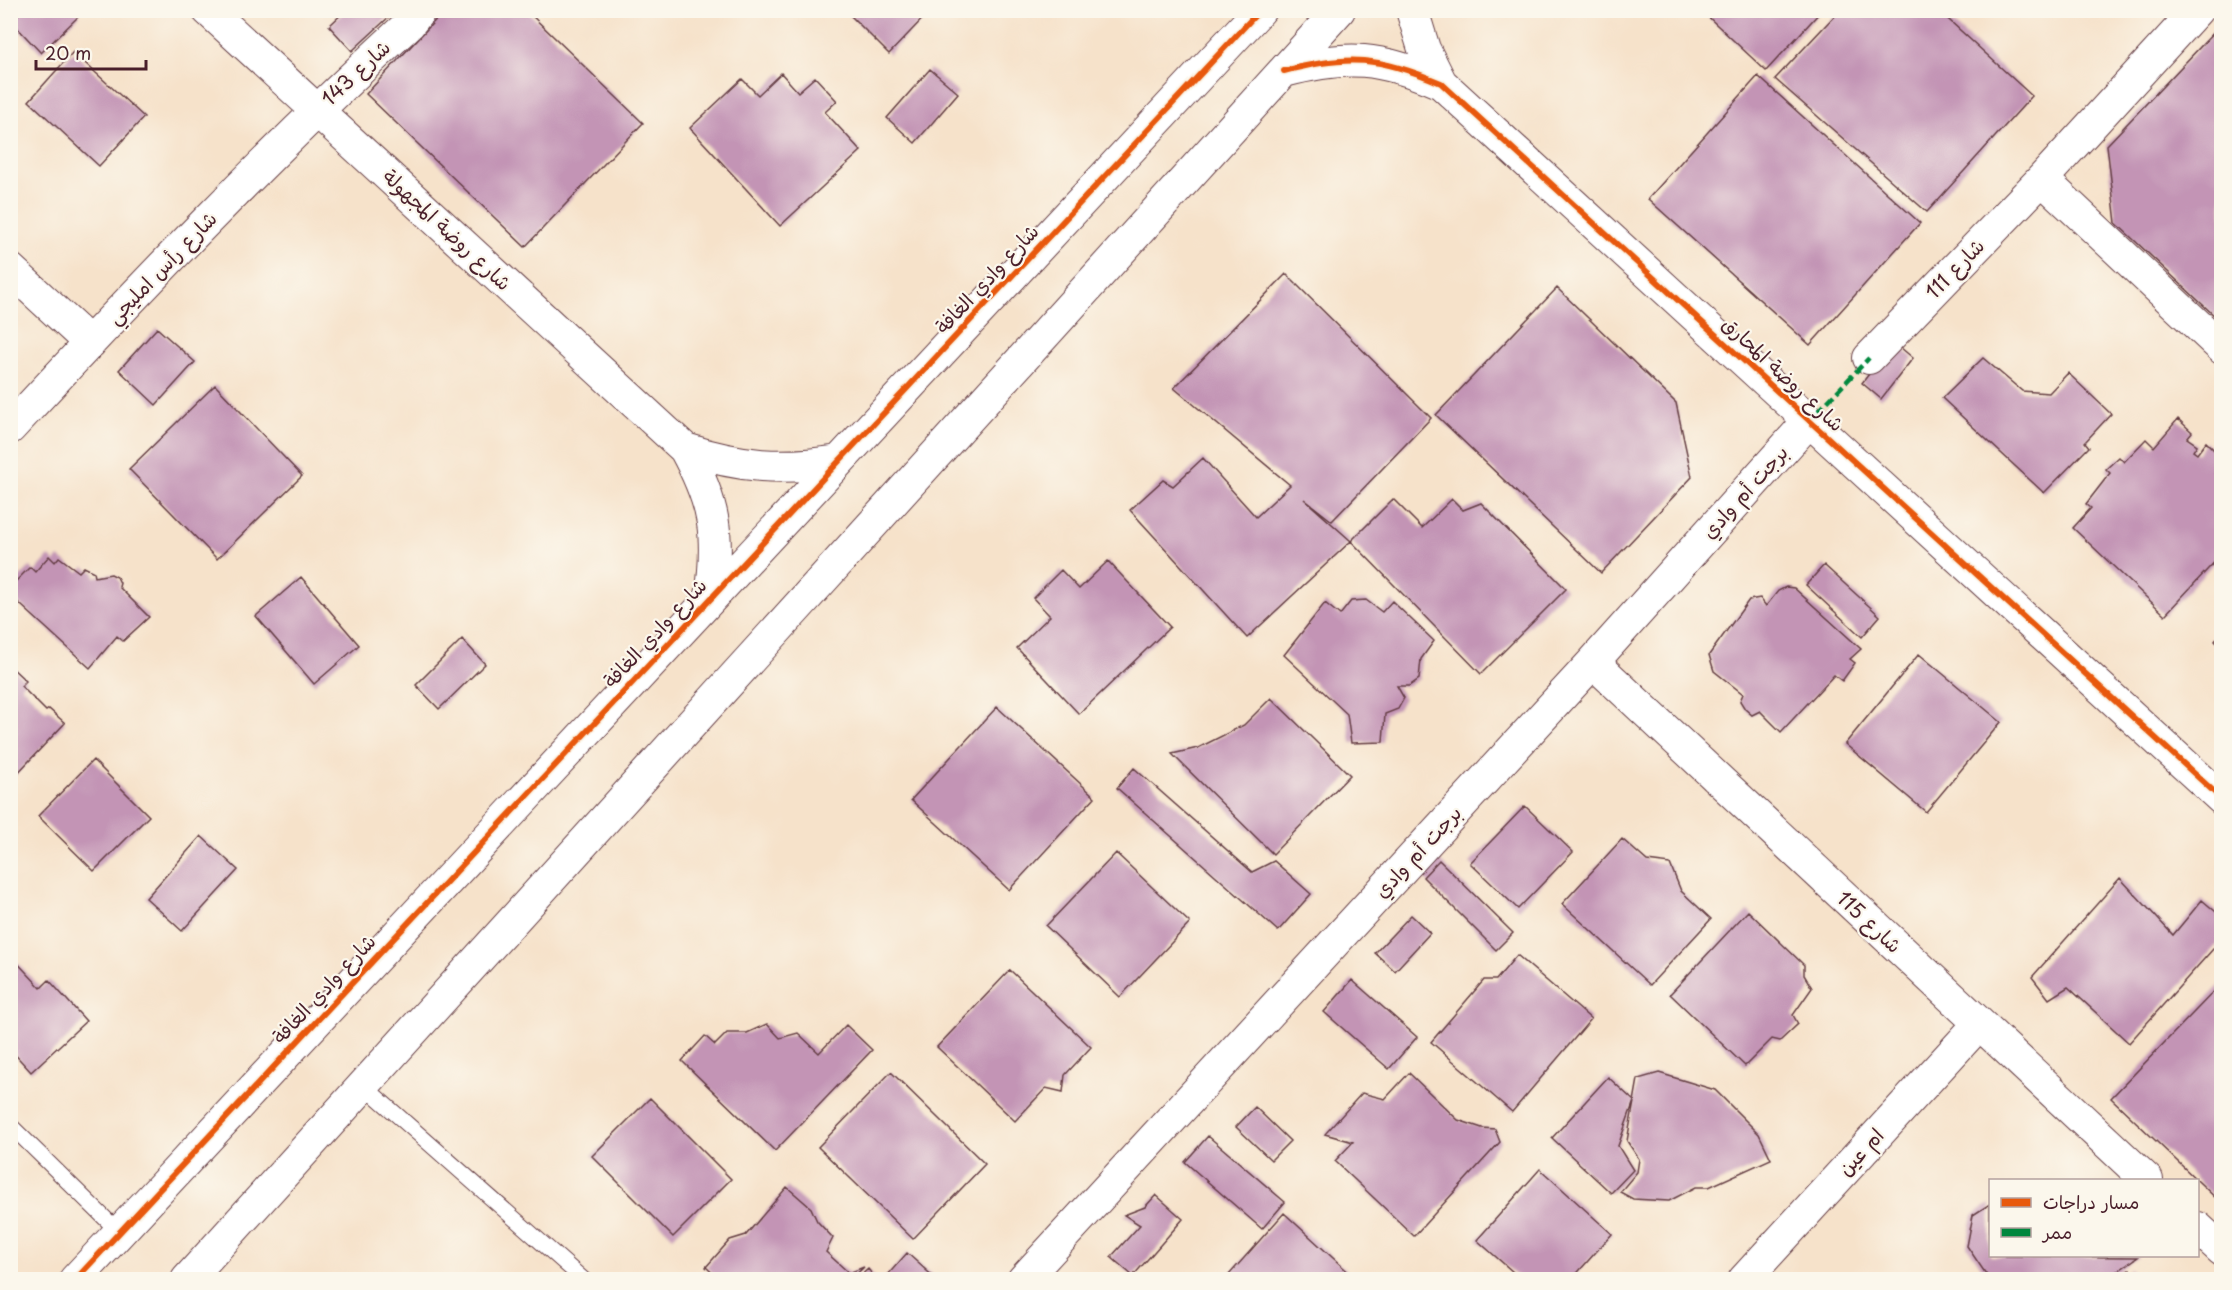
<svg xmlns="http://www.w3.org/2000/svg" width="2232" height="1290" font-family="'Playpen Sans','Playpen Sans Arabic',sans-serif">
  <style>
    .building { fill: #c394b5 }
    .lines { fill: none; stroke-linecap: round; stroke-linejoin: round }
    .service-casing { stroke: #643c43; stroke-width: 17 }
    .minor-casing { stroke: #643c43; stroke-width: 34 }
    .service { stroke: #fff; stroke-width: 15 }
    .minor { stroke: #fff; stroke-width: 32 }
    .quiet { stroke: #00873e; stroke-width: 4.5; stroke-dasharray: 9 4.5; stroke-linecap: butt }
    .cycleway-casing { stroke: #fbf7ec; stroke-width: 10 }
    .cycleway { stroke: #e8590c; stroke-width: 6 }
    .labels { text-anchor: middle; stroke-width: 4.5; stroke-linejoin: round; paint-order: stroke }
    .street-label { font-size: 20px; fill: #4a1f2b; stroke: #fbf7ec }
  </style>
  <rect width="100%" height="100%" fill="#fbf7ec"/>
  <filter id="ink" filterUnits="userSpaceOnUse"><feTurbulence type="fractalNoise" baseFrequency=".0167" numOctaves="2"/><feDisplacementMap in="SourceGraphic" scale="12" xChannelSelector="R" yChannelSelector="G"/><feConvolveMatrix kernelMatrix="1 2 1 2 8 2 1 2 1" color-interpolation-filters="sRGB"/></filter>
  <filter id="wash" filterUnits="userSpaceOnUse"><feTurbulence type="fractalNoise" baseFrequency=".008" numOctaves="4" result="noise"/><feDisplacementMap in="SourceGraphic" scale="24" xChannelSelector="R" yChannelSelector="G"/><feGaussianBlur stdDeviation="1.35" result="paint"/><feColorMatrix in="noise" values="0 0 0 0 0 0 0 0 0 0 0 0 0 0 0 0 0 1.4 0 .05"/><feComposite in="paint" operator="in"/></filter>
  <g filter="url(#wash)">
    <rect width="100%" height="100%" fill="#f6e2ca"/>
    <g id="blocks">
      <!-- building -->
      <path class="building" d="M22,10H76L80,15L41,53L11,21Z
        M346,10H387L391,15L352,51L329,26Z
        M445,10H526L643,123L525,247L366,94Z
        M845,10H931L889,54Z
        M1701,10H1822L1766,71Z
        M1840,10H1938L2032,96L1927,212L1775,79Z
        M2222,24V315L2218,319L2116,223L2107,145Z
        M73,52L144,117L99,166L29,101Z
        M930,69L958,93L915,143L887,118Z
        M781,73L798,92L815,77L837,101L825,112L861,151L780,226L690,128L742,79L758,95Z
        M1758,76L1920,223L1810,345L1648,199Z
        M1286,274L1431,418L1332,521L1304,499L1351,541L1247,638L1130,510L1163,480L1173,486L1203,458L1256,517L1290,485L1174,388Z
        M1557,288L1676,403L1692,477L1601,573L1436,415Z
        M157,328L195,362L156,405L119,370Z
        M1894,342L1913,358L1881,399L1862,383Z
        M1983,358L2022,391L2049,393L2068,373L2111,414L2085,442L2089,447L2044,493L1942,398Z
        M215,385L302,476L217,559L129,469Z
        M2178,419L2192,432L2187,438L2197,445L2193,451L2197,454L2206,442L2222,458L2215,473L2222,471V554L2165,615L2073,528L2091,508L2086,504L2110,473L2106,469L2119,457L2124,462L2146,439L2154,447Z
        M1393,499L1422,528L1452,499L1463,510L1481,503L1566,589L1481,674L1351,541Z
        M49,556L55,562L59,557L79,572L84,567L94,572L95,577L111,574L117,577L120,583L119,587L149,617L123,641L117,636L90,668L10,595V587L30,567L35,572Z
        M1108,561L1170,627L1079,714L1017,648L1050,616L1033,598L1061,570L1079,589Z
        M1824,565L1880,616L1862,637L1806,585Z
        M301,577L359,645L314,684L256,616Z
        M1786,587L1794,588L1861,649L1850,659L1855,663L1842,681L1834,675L1781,732L1760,711L1752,715L1745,709L1740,701L1743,694L1714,671L1709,655L1749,600L1760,598L1766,606L1778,591Z
        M1366,600L1382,612L1392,601L1434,641L1421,659L1419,679L1409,686H1397L1404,698L1398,709L1385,714L1383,742L1351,743L1347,714L1284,655L1325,603L1340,615L1351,601Z
        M2222,632V648L2215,641Z
        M462,639L485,664L439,709L416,685Z
        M1919,654L2001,722L1926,812L1845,744Z
        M10,666L26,681L21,686L46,711L49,709L65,723L10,781Z
        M1271,698L1350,775L1273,854L1172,754L1198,748L1244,725Z
        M997,707L1095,797L1009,890L911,800Z
        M93,760L149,816L94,871L38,816Z
        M1134,768L1252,872L1274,861L1311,894L1278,931L1117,788Z
        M1525,806L1573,852L1518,909L1470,863Z
        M201,836L238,870L182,931L146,898Z
        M1622,839L1647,861L1670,864L1681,891L1711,919L1650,985L1562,904Z
        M1116,853L1190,923L1120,997L1046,926Z
        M1439,860L1513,933L1496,950L1423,877Z
        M2120,878L2173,935L2202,900L2222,917V939L2129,1043L2068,987L2049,999L2032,977Z
        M1748,911L1804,965V975L1812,988L1793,1015L1798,1024L1780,1041L1772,1039L1745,1066L1670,994Z
        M1411,915L1430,933L1395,971L1375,953Z
        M10,955L41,988L49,980L86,1021L31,1072L10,1049Z
        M1517,955L1591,1019L1512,1112L1431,1042L1484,980H1496Z
        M1010,970L1091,1047L1065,1075L1063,1092L1046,1088L1015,1121L937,1047Z
        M1352,980L1417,1037L1389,1069L1324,1012Z
        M2222,983V1204L2111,1098Z
        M767,1024L780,1038L798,1033L819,1053L846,1025L872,1050L775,1151L682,1061L705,1036L715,1045L727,1033H747Z
        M891,1072L985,1164L913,1239L818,1147Z
        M1409,1073L1458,1120L1482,1128L1495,1129L1500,1142L1414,1236L1335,1161L1353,1142L1325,1134L1362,1093L1385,1099Z
        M1659,1073L1715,1090L1759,1134L1771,1159L1709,1187H1696L1669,1201L1633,1199L1620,1192L1637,1172L1639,1159L1627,1141L1638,1079Z
        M1608,1077L1634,1101L1618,1146L1633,1170L1611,1193L1552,1138Z
        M650,1098L731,1179L673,1237L592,1156Z
        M1255,1107L1290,1141L1271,1160L1236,1127Z
        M1208,1136L1285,1202L1262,1229L1185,1162Z
        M1540,1169L1612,1234L1571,1280H1522L1477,1240Z
        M787,1187L811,1208L817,1221L833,1238L826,1252L849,1273L864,1267L850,1280H720L706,1267L730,1240L746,1235Z
        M1156,1195L1183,1219L1133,1276L1111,1257L1140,1225L1124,1215L1145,1207Z
        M1990,1204V1256L2138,1257L2105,1280H1990L1967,1246L1973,1215Z
        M1284,1213L1357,1280H1231L1228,1276Z
        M907,1253L937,1280L885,1278Z
        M868,1269L877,1280H856Z
        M2130,1269L2140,1280H2119Z"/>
    </g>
  </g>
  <g filter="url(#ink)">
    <use href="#blocks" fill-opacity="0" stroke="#643c43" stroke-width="1.5"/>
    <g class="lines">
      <defs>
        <path id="service" d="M363,1085L584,1280
          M10,1125L119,1232"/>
        <path id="minor" d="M208,10L685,449C715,504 720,536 711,597
          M1412,10L1424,49L1441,83
          M1284,71C1348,54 1380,57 1441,83L2222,799
          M2042,179L2222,348
          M10,269L90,343
          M1869,358L2042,179L2197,10
          M10,428C139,289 270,152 409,24L420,10
          M685,449C741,467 782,470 839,461
          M1593,662L2147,1180
          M2198,1228L2222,1250
          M75,1280L1260,10
          M187,1280L1339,10
          M1023,1280L1593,662L1809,421
          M1744,1280L1978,1025"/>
      </defs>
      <!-- service casing -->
      <use href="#service" class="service-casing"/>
      <!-- minor casing -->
      <use href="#minor" class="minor-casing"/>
      <!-- service -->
      <use href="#service" class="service"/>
      <!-- minor -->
      <use href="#minor" class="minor"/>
      <!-- quiet -->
      <path class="quiet" d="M1809,421L1869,358"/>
      <defs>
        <path id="cycleway" d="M1284,71C1348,54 1380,57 1441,83L2222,799
          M75,1280L1260,10"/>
      </defs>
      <!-- cycleway casing -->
      <use href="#cycleway" class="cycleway-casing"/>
      <!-- cycleway -->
      <use href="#cycleway" class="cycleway"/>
    </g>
  </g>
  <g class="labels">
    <!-- street labels -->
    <g class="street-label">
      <text transform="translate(356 73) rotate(-43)" y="7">شارع 143</text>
      <text transform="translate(447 230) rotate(43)" y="7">شارع روضة المجهولة</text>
      <text transform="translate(162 268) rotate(-46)" y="7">شارع رأس امليجي</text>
      <text transform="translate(1955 269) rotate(-46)" y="7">شارع 111</text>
      <text transform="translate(987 279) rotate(-47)" y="7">شارع وادي الغافة</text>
      <text transform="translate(1783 374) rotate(43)" y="7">شارع روضة المحارق</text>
      <text transform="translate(1745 492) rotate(-48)" y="7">برجت أم وادي</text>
      <text transform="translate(655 633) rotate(-47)" y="7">شارع وادي الغافة</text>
      <text transform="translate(1418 852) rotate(-47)" y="7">برجت أم وادي</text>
      <text transform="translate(1869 922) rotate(43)" y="7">شارع 115</text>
      <text transform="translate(324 989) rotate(-47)" y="7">شارع وادي الغافة</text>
      <text transform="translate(1861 1152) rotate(-47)" y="7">ام عين</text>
    </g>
  </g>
  <!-- margin -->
  <rect width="2232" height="1290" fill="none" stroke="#fbf7ec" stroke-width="36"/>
  <!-- legend -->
  <rect x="1989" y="1179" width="210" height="78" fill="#fbf7ec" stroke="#b4a19f" stroke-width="1.5"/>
  <rect x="2001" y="1198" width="30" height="9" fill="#e8590c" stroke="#b4a19f" stroke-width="1.5"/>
  <text x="2043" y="1209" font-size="18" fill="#4a1f2b">مسار دراجات</text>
  <rect x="2001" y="1228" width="30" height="9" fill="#00873e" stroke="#b4a19f" stroke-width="1.5"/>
  <text x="2043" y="1239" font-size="18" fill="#4a1f2b">ممر</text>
  <!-- scale -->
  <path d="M36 60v9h110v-9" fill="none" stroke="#4a1f2b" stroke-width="3"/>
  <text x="45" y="60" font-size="18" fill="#4a1f2b" stroke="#fbf7ec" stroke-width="4.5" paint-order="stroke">20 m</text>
</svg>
